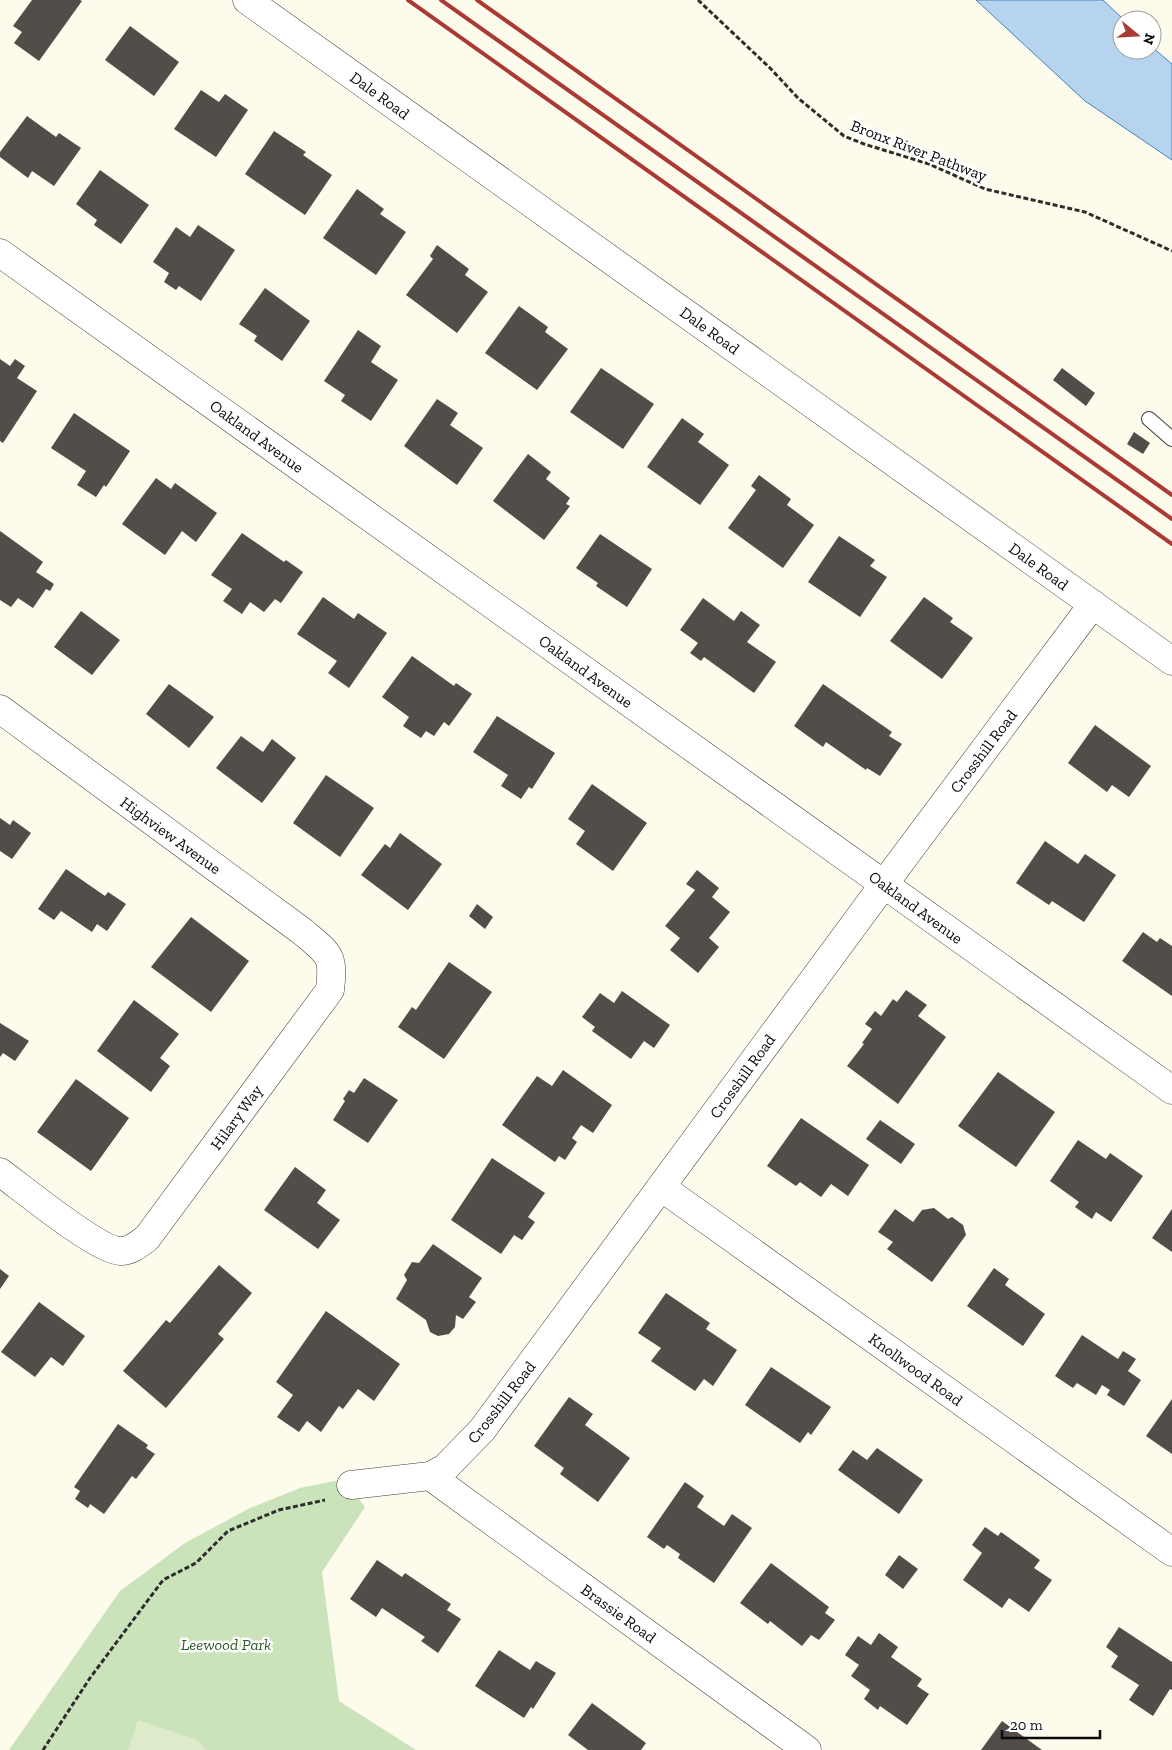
<svg xmlns="http://www.w3.org/2000/svg" width="1172" height="1750" font-family="'Zilla Slab',serif">
  <style>
    .green { fill: #cbe3ba }
    .pitch { fill: #ddebca }
    .water { fill: #b6d4ee; stroke: #4682bc }
    .building { fill: #524d49 }
    .lines { fill: none; stroke-linecap: round; stroke-linejoin: round }
    .service-casing { stroke: #3e3e3e; stroke-width: 16 }
    .minor-casing { stroke: #3e3e3e; stroke-width: 29 }
    .path { stroke: #2d2d2d; stroke-width: 3; stroke-dasharray: 5 2.5; stroke-linecap: butt }
    .service { stroke: #fff; stroke-width: 14 }
    .minor { stroke: #fff; stroke-width: 28 }
    .rail { stroke: #aa3a34; stroke-width: 4 }
    .labels { text-anchor: middle; stroke-width: 5; stroke-linejoin: round; paint-order: stroke }
    .street-label { font-size: 16px; fill: #0b0b0b; stroke: #fff }
    .park-label { font-size: 16px; font-style: italic; fill: #2a5a24; stroke: #fff }
  </style>
  <rect width="100%" height="100%" fill="#fdfbec"/>
  <!-- green -->
  <path class="green" d="M344,1479L365,1507L322,1572L339,1701L416,1750H9L120,1591L185,1543L250,1508L300,1488Z"/>
  <!-- pitch -->
  <path class="pitch" d="M138,1720L195,1739L207,1750H128Z"/>
  <!-- water -->
  <path class="water" d="M976,0H1103L1124,20H1122V50H1152V47L1172,64V160L1085,101Z"/>
  <!-- building -->
  <path class="building" d="M32,0H80L82,1L39,61L14,43L22,32L13,26Z
    M130,26L179,62L154,96L105,60Z
    M201,90L219,102L225,94L248,110L216,157L174,129Z
    M27,116L56,137L59,133L81,148L54,186L32,171L28,178L0,157V152Z
    M274,131L306,152L303,155L332,175L305,215L245,174Z
    M100,170L149,205L121,244L94,225L97,220L76,204Z
    M357,189L384,209L380,214L406,232L376,275L323,238Z
    M198,225L235,250L201,301L179,286L176,290L164,282L169,273L153,262L176,227L190,237Z
    M437,245L469,269L465,275L488,292L457,333L406,295L433,259L430,256Z
    M265,288L310,321L282,361L254,341L257,336L239,324Z
    M519,306L548,327L545,332L568,349L537,390L485,353Z
    M358,330L381,346L371,362L398,380L371,421L341,401L345,395L324,381Z
    M0,359L10,366L15,359L25,366L17,378L37,391L3,443L0,441Z
    M601,368L654,404L623,449L570,412Z
    M1062,368L1095,393L1086,406L1053,380Z
    M437,399L458,413L450,425L483,448L457,485L404,446Z
    M74,413L130,451L106,487L104,485L96,497L77,485L86,471L51,448Z
    M682,418L704,434L698,442L729,465L700,505L647,467Z
    M1134,432L1150,443L1143,454L1127,444Z
    M528,454L551,472L546,479L570,498L566,504L570,506L544,540L493,501Z
    M759,475L791,499L787,505L814,525L783,568L728,528L756,490L751,486Z
    M156,478L171,489L175,483L217,513L196,542L182,531L165,555L122,524Z
    M0,531L43,562L36,572L54,584L50,591L46,589L33,608L18,598L11,607L0,600Z
    M242,533L284,562L286,560L303,572L281,603L275,599L264,612L250,602L242,614L223,601L232,589L211,575Z
    M600,534L652,569L627,607L596,586L598,583L576,568Z
    M839,536L875,560L870,566L887,577L860,617L808,582Z
    M323,597L354,619L358,613L387,633L349,688L328,673L337,661L297,634Z
    M924,597L953,618L950,622L973,638L942,679L890,641Z
    M703,598L734,621L741,611L760,625L747,642L776,662L754,693L704,657L701,661L690,653L698,643L680,630Z
    M81,611L120,640L92,675L54,647Z
    M412,656L454,686L456,683L472,694L449,726L444,722L434,736L426,731L421,738L403,726L409,717L382,697Z
    M169,684L214,717L189,748L146,714Z
    M823,684L892,732L889,736L902,744L880,776L867,768L866,770L826,742L823,747L794,726Z
    M497,716L555,753L532,789L529,787L521,799L501,786L508,775L473,752Z
    M1095,725L1151,766L1129,797L1112,785L1107,792L1068,763Z
    M241,736L263,752L272,739L296,758L262,803L216,768Z
    M326,775L374,808L340,857L293,823Z
    M592,784L647,823L613,871L576,844L585,831L568,819Z
    M0,818L10,825L13,820L31,833L12,859L0,851Z
    M400,833L442,864L408,910L361,875L385,844L390,848Z
    M1045,841L1078,864L1085,854L1116,875L1084,922L1052,901L1049,905L1016,883Z
    M66,869L105,896L108,892L126,904L107,931L97,924L92,932L61,911L54,920L38,909Z
    M697,870L719,888L712,897L730,912L709,938L719,947L698,973L670,950L680,938L665,926L695,890L686,884Z
    M477,904L493,917L485,929L469,916Z
    M191,917L249,961L211,1012L151,967Z
    M1143,932L1157,942L1160,938L1172,946V996L1122,961Z
    M449,962L492,992L444,1059L398,1027L412,1007L416,1010Z
    M906,990L927,1005L918,1016L946,1037L898,1104L847,1066L864,1044L862,1043L872,1029L865,1024L875,1011L881,1016L893,999L897,1002Z
    M622,991L670,1025L654,1048L644,1041L631,1059L592,1031L595,1027L582,1017L600,993L614,1003Z
    M134,1000L179,1034L160,1058L170,1066L151,1092L97,1051Z
    M0,1023L29,1041L15,1061L3,1053L0,1057Z
    M563,1070L612,1105L593,1133L581,1125L572,1138L577,1142L565,1160L559,1156L555,1162L502,1125L537,1076L552,1086Z
    M998,1072L1055,1112L1016,1167L958,1126Z
    M364,1078L398,1100L368,1143L333,1120L345,1101L343,1099L349,1090L354,1093Z
    M76,1079L129,1118L91,1171L37,1132Z
    M801,1118L869,1165L848,1196L831,1184L821,1197L800,1182L796,1186L767,1166Z
    M880,1120L915,1144L901,1164L866,1139Z
    M1078,1140L1106,1159L1110,1153L1143,1176L1111,1222L1096,1212L1092,1219L1075,1207L1079,1202L1050,1181Z
    M492,1158L545,1193L528,1217L535,1222L522,1240L514,1235L501,1254L451,1220Z
    M295,1167L326,1190L317,1203L340,1220L318,1249L264,1210Z
    M934,1208L948,1219L952,1217L963,1225L966,1235L932,1282L887,1249L893,1242L878,1232L895,1209L913,1222L922,1210Z
    M1172,1209V1252L1152,1238Z
    M433,1244L482,1278L469,1297L476,1302L463,1319L456,1315L455,1327L449,1334L438,1336L430,1332L426,1320L396,1299L407,1280L404,1275L412,1262L419,1263Z
    M219,1265L252,1293L218,1334L224,1339L166,1408L123,1371L166,1320L170,1323Z
    M994,1268L1009,1279L1005,1285L1045,1314L1023,1346L967,1306Z
    M0,1269L9,1276L0,1289Z
    M666,1293L710,1323L706,1329L737,1350L713,1386L704,1379L695,1391L651,1361L661,1348L638,1333Z
    M39,1302L85,1336L63,1366L51,1357L35,1377L1,1352Z
    M326,1311L400,1364L374,1401L358,1389L343,1409L339,1406L321,1432L307,1421L299,1432L277,1417L293,1395L276,1382Z
    M1082,1335L1118,1359L1123,1351L1136,1359L1128,1371L1141,1380L1124,1406L1107,1395L1110,1390L1102,1385L1096,1395L1077,1383L1073,1388L1055,1376Z
    M771,1367L831,1407L811,1435L808,1432L800,1443L745,1405Z
    M569,1397L593,1414L585,1425L630,1458L598,1502L560,1474L564,1468L534,1446Z
    M1172,1399V1454L1146,1436Z
    M118,1424L148,1445L146,1448L155,1454L136,1479L132,1476L104,1514L90,1504L88,1508L75,1499L80,1491L74,1487Z
    M877,1448L923,1480L899,1514L838,1470L853,1450L867,1460Z
    M685,1482L704,1496L697,1507L724,1526L732,1514L752,1528L714,1583L678,1558L680,1554L667,1545L664,1549L647,1537Z
    M985,1527L998,1536L1001,1532L1040,1560L1034,1568L1052,1580L1029,1612L1009,1598L1002,1608L963,1580L982,1553L972,1545Z
    M899,1555L918,1569L903,1589L885,1575Z
    M377,1560L402,1577L405,1573L451,1604L447,1610L461,1619L438,1653L421,1641L425,1637L382,1608L376,1617L350,1599Z
    M771,1563L829,1607L825,1613L835,1620L819,1640L811,1635L802,1646L770,1621L768,1624L740,1603Z
    M1119,1627L1172,1662V1690L1170,1689L1153,1716L1129,1700L1139,1685L1111,1667L1118,1656L1106,1647Z
    M879,1633L898,1647L891,1657L922,1679L917,1686L929,1694L907,1725L880,1706L878,1710L864,1699L870,1690L851,1676L859,1665L845,1655L858,1636L871,1645Z
    M499,1650L530,1670L536,1661L556,1673L533,1709L531,1707L524,1718L475,1686Z
    M592,1703L646,1743L641,1750H588L568,1735Z
    M1002,1721L1042,1750H981Z"/>
  <g class="lines">
    <defs>
      <path id="service" d="M1149,419L1172,439"/>
      <path id="minor" d="M247,0L1172,661
        M0,253L1172,1090
        M0,709L303,932C330,955 334,955 330,990L147,1238C140,1243 130,1252 120,1251C97,1250 22,1188 0,1172
        M661,1187L1172,1552
        M430,1476L807,1750
        M351,1485L430,1476L445,1468L482,1430L884,884L1093,604"/>
    </defs>
    <!-- service casing -->
    <use href="#service" class="service-casing"/>
    <!-- minor casing -->
    <use href="#minor" class="minor-casing"/>
    <!-- path -->
    <path class="path" d="M698,0L770,68L798,98L844,136L864,144L929,164L985,189L1085,212L1172,251
      M43,1750L90,1678L163,1580L196,1563L228,1531L279,1510L325,1500"/>
    <!-- service -->
    <use href="#service" class="service"/>
    <!-- minor -->
    <use href="#minor" class="minor"/>
    <!-- rail -->
    <path class="rail" d="M408,0L1172,544
      M441,0L1172,519
      M477,0L1172,495"/>
  </g>
  <g class="labels">
    <!-- street labels -->
    <g class="street-label">
      <text transform="translate(380 95) rotate(36)" y="6">Dale Road</text>
      <text transform="translate(919 150) rotate(21)" y="6">Bronx River Pathway</text>
      <text transform="translate(710 330) rotate(36)" y="6">Dale Road</text>
      <text transform="translate(257 436) rotate(36)" y="6">Oakland Avenue</text>
      <text transform="translate(1039 566) rotate(36)" y="6">Dale Road</text>
      <text transform="translate(586 671) rotate(36)" y="6">Oakland Avenue</text>
      <text transform="translate(983 751) rotate(-53)" y="6">Crosshill Road</text>
      <text transform="translate(171 835) rotate(36)" y="6">Highview Avenue</text>
      <text transform="translate(916 907) rotate(36)" y="6">Oakland Avenue</text>
      <text transform="translate(742 1076) rotate(-54)" y="6">Crosshill Road</text>
      <text transform="translate(236 1117) rotate(-54)" y="6">Hilary Way</text>
      <text transform="translate(916 1369) rotate(36)" y="6">Knollwood Road</text>
      <text transform="translate(501 1402) rotate(-52)" y="6">Crosshill Road</text>
      <text transform="translate(619 1613) rotate(36)" y="6">Brassie Road</text>
    </g>
    <!-- park labels -->
    <g class="park-label">
      <text x="226" y="1650">Leewood Park</text>
    </g>
  </g>
  <!-- north arrow -->
  <g transform="translate(1137 35) rotate(108)"><circle r="24" fill="#ffffff" stroke="#9d9d9d"/>
  <path d="M0-4L9 19L0 12L-9 19Z" fill="#aa3a34"/>
  <text y="-8" font-size="14" font-weight="bold" text-anchor="middle" fill="#0b0b0b">N</text>
  </g>
  <!-- scale -->
  <path d="M1002 1730v8h98v-8" fill="none" stroke="#0b0b0b" stroke-width="2.5"/>
  <text x="1010" y="1730" font-size="15" fill="#0b0b0b" stroke="#ffffff" stroke-width="4" paint-order="stroke">20 m</text>
</svg>
